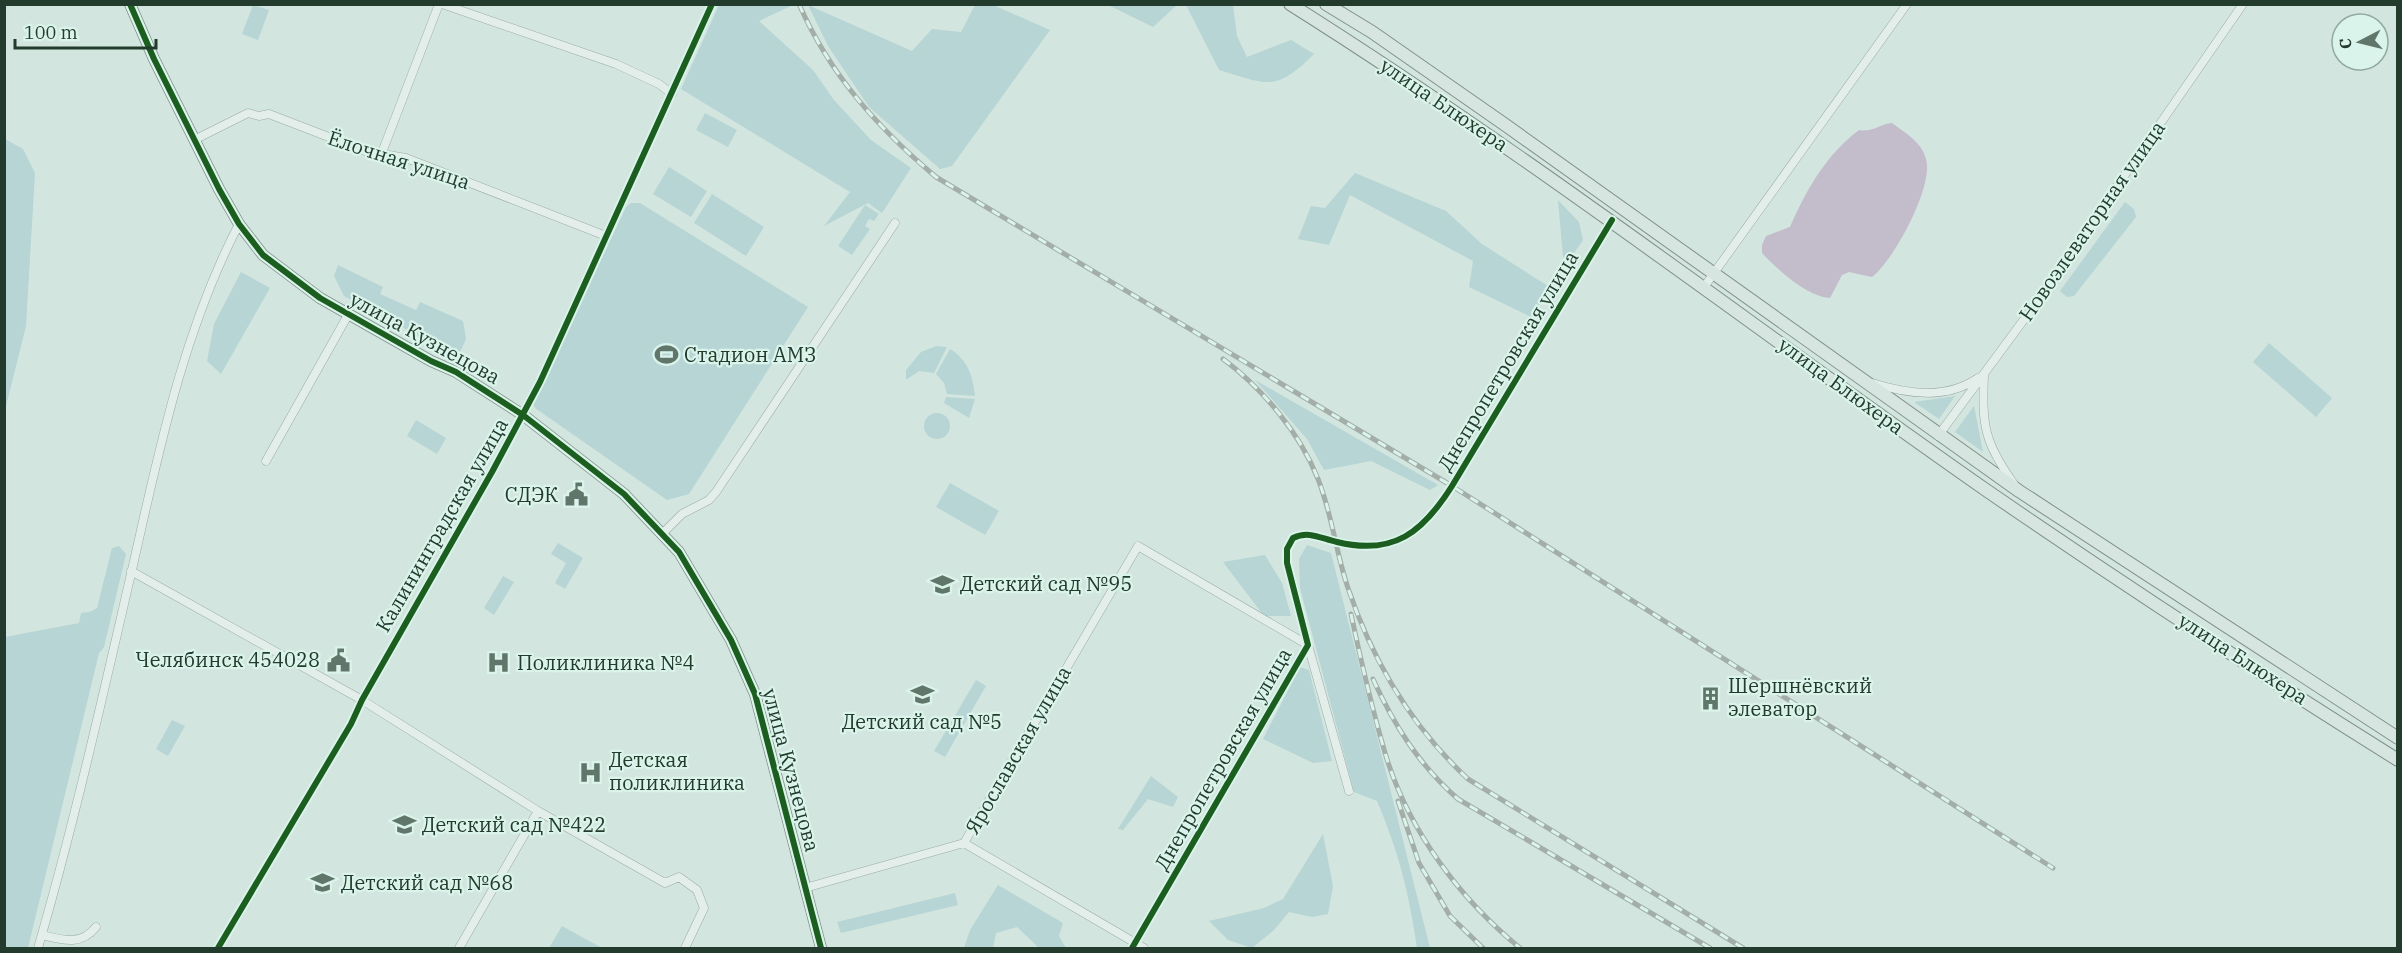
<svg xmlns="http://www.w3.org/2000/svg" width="2402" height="953" font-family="'IBM Plex Serif',serif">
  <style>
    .green { fill: #b6d5d4 }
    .water { fill: #c2bccb }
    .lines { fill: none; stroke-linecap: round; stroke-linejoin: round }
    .street-casing { stroke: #9baba4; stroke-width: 9 }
    .secondary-casing { stroke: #8b9b94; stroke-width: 12 }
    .primary-casing { stroke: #82908a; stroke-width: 14 }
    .street { stroke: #e3eeea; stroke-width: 8 }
    .secondary { stroke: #e3eeea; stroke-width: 10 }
    .primary { stroke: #d6e5df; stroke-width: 12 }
    .rail-casing { stroke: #a3aea9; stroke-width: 5 }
    .rail { stroke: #daf4eb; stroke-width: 3; stroke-dasharray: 9; stroke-linecap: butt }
    .cycleway-casing { stroke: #daf4eb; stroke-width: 10 }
    .cycleway { stroke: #1b5e20; stroke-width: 6 }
    .labels { text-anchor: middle; stroke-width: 4.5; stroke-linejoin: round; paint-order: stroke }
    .street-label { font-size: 20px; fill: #223b2d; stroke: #daf4eb }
    .poi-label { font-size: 20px; fill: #223b2d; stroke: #daf4eb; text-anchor: start }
  </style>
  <rect width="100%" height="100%" fill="#d3e5df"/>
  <!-- green -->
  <path class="green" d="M253,5L269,10L258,40L242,34Z
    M719,5H793L759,21L813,70L834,100L871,140L911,168L882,213L868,203L824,226L850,192L681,89Z
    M808,5L912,51L932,29L961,32L975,5H993L1050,30L952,166L940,169L869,107L828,46Z
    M1108,5H1177L1153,27Z
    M1186,5H1233L1237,36L1247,57L1291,40L1314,54C1276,92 1268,85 1219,70Z
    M705,113L737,130L728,147L696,130Z
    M5,139L23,149L35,173L26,326L5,410Z
    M669,167L707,191L691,217L653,194Z
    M1355,173L1446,211L1482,244L1551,288L1531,317L1469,287L1473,261L1350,195L1329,245L1298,239L1311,206L1325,208Z
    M712,194L764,227L746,256L694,223Z
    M1558,200L1579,222L1583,240L1570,259L1563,257Z
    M2125,202L2134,209L2136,217L2074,296L2067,297L2060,291Z
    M631,203H640L808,307L689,494L667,500L535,408L533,404L626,207Z
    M865,205L879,214L874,221L869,219L865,226L870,229L852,255L838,246Z
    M338,265L383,287L380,294L416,310L420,302L463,321L466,339L458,357L344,296L334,276Z
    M241,272L270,288L221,374L207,361L214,324Z
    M2269,343L2332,398L2316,417L2253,362Z
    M936,346L947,347L934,373L919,371L906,380V370L921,352Z
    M950,349C968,360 973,376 975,396L947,394L944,383L936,374Z
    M1255,380L1438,485L1430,490L1371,461L1324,470L1307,439Z
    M1955,396L1939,419L1914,402Z
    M946,397L975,399L969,418L944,403Z
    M1974,406L1983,452L1955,432Z
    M924 426a13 13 0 1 1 26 0a13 13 0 1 1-26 0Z
    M416,420L446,438L437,454L407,436Z
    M950,483L999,511L985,535L936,507Z
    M558,543L583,558L565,589L555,583L566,563L551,554Z
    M1307,545L1331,553L1430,948H1417C1409,893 1399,853 1377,801L1354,792L1300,588L1299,559Z
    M119,546L126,554L104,647L99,653L28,948H5V637L79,623L81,613L90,612L97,608L112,548Z
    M1265,555L1282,583L1291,616H1264L1223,562Z
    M503,576L514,582L494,615L484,608Z
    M1300,667L1309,670L1332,761L1313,763L1263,739Z
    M976,680L986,686L945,757L934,751Z
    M172,720L185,726L168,756L156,749Z
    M1151,776L1178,797L1173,807L1148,799L1123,830L1118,829Z
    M1323,834L1333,886L1328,914L1312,917L1289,912L1274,930L1252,948L1228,940L1209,921L1264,908L1283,899Z
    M998,885L1063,923L1059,936L1066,948H1039L1017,927L996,933L993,948H964L970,930Z
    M955,893L958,905L841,933L837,922Z
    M562,926L602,948H549Z"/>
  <!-- water -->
  <path class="water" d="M1892,123C1905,133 1922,142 1926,159C1934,186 1894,260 1872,277L1849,272L1842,275L1830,298C1806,296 1778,270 1762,253V245L1766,236L1790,227C1806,190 1826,155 1859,130C1871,133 1880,124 1892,123Z"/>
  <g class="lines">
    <defs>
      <path id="street" d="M442,4L616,64L659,84L672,94
        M194,140L248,113L259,116L269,114L365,151L406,158L606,236
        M381,155L439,4
        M1704,287L1907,4
        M1984,375C1982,426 1984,442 2014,484
        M1872,383C1908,394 1946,400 1978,378
        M1938,436L2034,306L2243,4
        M266,461L348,315
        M663,533L682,514L709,500L716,492L895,223
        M131,571L362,700L538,811L665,883L679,877L697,890L704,908L685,948
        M964,843L1144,948
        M805,888L964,843L1138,546L1308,645L1349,791
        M42,935C63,940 81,946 96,927
        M38,948C75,821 104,690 134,561C160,446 184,330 239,224
        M218,948L351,724L362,700L492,472L540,382L712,4
        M459,948L538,811
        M1132,948L1308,645L1287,563V549L1293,538C1309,530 1322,539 1337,542C1394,556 1423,532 1452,486L1612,220"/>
      <path id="secondary" d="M130,4L154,59L219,189L239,224L263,255L320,298L431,361L456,372L523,415L624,494L679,552L731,640L755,694L821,948"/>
      <path id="primary" d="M1290,4C1530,155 1754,328 1986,490C2121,583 2259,673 2398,760
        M1326,4L1372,32L1504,124L2019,491L2398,738"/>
    </defs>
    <!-- street casing -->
    <use href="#street" class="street-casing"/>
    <!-- secondary casing -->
    <use href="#secondary" class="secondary-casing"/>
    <!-- primary casing -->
    <use href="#primary" class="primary-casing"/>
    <!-- street -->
    <use href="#street" class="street"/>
    <!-- secondary -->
    <use href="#secondary" class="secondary"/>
    <!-- primary -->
    <use href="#primary" class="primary"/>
    <defs>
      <path id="rail" d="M799,4C830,75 878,128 936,177L1452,486L2053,868
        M1223,359C1262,388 1300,433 1318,479C1332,514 1336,553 1348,588C1373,662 1411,726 1468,779L1743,948
        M1351,614C1361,661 1372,709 1386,756C1409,831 1460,899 1520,948
        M1373,679C1394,725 1419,765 1458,799L1710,948
        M1398,801L1419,863L1450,916L1483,948"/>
    </defs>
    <!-- rail casing -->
    <use href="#rail" class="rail-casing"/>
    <!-- rail -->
    <use href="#rail" class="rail"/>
    <defs>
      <path id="cycleway" d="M130,4L154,59L219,189L239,224L263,255L320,298L431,361L456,372L523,415L624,494L679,552L731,640L755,694L821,948
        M218,948L351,724L362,700L492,472L540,382L712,4
        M1132,948L1308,645L1287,563V549L1293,538C1309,530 1322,539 1337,542C1394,556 1423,532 1452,486L1612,220"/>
    </defs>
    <!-- cycleway casing -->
    <use href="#cycleway" class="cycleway-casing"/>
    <!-- cycleway -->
    <use href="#cycleway" class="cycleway"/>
  </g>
  <!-- icons -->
  <defs>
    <symbol id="stadium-bare" viewBox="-9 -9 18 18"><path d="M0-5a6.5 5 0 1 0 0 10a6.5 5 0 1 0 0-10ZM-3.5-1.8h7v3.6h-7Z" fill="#60766b" stroke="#daf4eb" stroke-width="2.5" paint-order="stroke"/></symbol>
    <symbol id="civic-bare" viewBox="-9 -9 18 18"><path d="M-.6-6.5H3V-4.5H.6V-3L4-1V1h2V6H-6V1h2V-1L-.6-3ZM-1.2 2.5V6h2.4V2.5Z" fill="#60766b" stroke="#daf4eb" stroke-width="2.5" paint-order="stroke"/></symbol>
    <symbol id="school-bare" viewBox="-9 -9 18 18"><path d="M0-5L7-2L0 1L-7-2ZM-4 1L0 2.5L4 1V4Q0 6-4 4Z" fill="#60766b" stroke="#daf4eb" stroke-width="2.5" paint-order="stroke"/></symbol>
    <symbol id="hospital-bare" viewBox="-9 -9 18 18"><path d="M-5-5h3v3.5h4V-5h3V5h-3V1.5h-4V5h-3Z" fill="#60766b" stroke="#daf4eb" stroke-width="2.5" paint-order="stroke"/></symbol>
    <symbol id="building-bare" viewBox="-9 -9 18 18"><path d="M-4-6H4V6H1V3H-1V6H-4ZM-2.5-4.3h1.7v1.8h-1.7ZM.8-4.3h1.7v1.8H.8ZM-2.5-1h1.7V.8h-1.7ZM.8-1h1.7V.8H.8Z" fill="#60766b" stroke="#daf4eb" stroke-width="2.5" paint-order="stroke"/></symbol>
  </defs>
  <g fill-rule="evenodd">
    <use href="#stadium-bare" x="650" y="338" width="33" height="33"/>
    <use href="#civic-bare" x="560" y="478" width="33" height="33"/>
    <use href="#school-bare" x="926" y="568" width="33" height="33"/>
    <use href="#civic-bare" x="322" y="644" width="33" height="33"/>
    <use href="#hospital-bare" x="482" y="646" width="33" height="33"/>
    <use href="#school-bare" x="906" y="678" width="33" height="33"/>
    <use href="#building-bare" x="1694" y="682" width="33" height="33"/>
    <use href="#hospital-bare" x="574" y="756" width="33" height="33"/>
    <use href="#school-bare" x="388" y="808" width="33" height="33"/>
    <use href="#school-bare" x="306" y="866" width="33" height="33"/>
  </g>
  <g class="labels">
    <!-- street labels -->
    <g class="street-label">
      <text transform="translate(1444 105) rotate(34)" y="7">улица Блюхера</text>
      <text transform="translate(399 160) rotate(18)" y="7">Ёлочная улица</text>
      <text transform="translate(2092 221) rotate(-55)" y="7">Новоэлеваторная улица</text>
      <text transform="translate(425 338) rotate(29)" y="7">улица Кузнецова</text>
      <text transform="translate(1508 361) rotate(-59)" y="7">Днепропетровская улица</text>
      <text transform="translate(1841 386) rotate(36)" y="7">улица Блюхера</text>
      <text transform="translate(442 525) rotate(-60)" y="7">Калининградская улица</text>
      <text transform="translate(2243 659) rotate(33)" y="7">улица Блюхера</text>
      <text transform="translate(1018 750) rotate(-60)" y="7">Ярославская улица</text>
      <text transform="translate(1223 759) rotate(-60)" y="7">Днепропетровская улица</text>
      <text transform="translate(791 770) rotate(75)" y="7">улица Кузнецова</text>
    </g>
    <!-- poi labels -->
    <g class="poi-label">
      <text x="684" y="362">Стадион АМЗ</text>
      <text x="558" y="502" text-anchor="end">СДЭК</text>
      <text x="960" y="591">Детский сад №95</text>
      <text x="320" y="667" text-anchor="end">Челябинск 454028</text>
      <text x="517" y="670">Поликлиника №4</text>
      <text x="1728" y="693">Шершнёвский<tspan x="1728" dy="23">элеватор</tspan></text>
      <text x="922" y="729" text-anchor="middle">Детский сад №5</text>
      <text x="609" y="767">Детская<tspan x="609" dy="23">поликлиника</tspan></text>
      <text x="422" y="832">Детский сад №422</text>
      <text x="341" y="890">Детский сад №68</text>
    </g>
  </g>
  <!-- border -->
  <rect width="2402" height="953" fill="none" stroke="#223b2d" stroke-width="12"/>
  <!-- north arrow -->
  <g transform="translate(2360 42) rotate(263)"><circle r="28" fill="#daf4eb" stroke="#90aa9f" stroke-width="1.5"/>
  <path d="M0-4.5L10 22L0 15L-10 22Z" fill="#60766b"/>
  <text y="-9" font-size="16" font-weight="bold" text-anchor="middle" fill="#223b2d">С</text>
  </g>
  <!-- scale -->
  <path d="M15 39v9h141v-9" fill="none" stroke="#223b2d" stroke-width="3"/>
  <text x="24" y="39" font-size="18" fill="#223b2d" stroke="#daf4eb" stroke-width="4.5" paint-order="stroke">100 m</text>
</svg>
